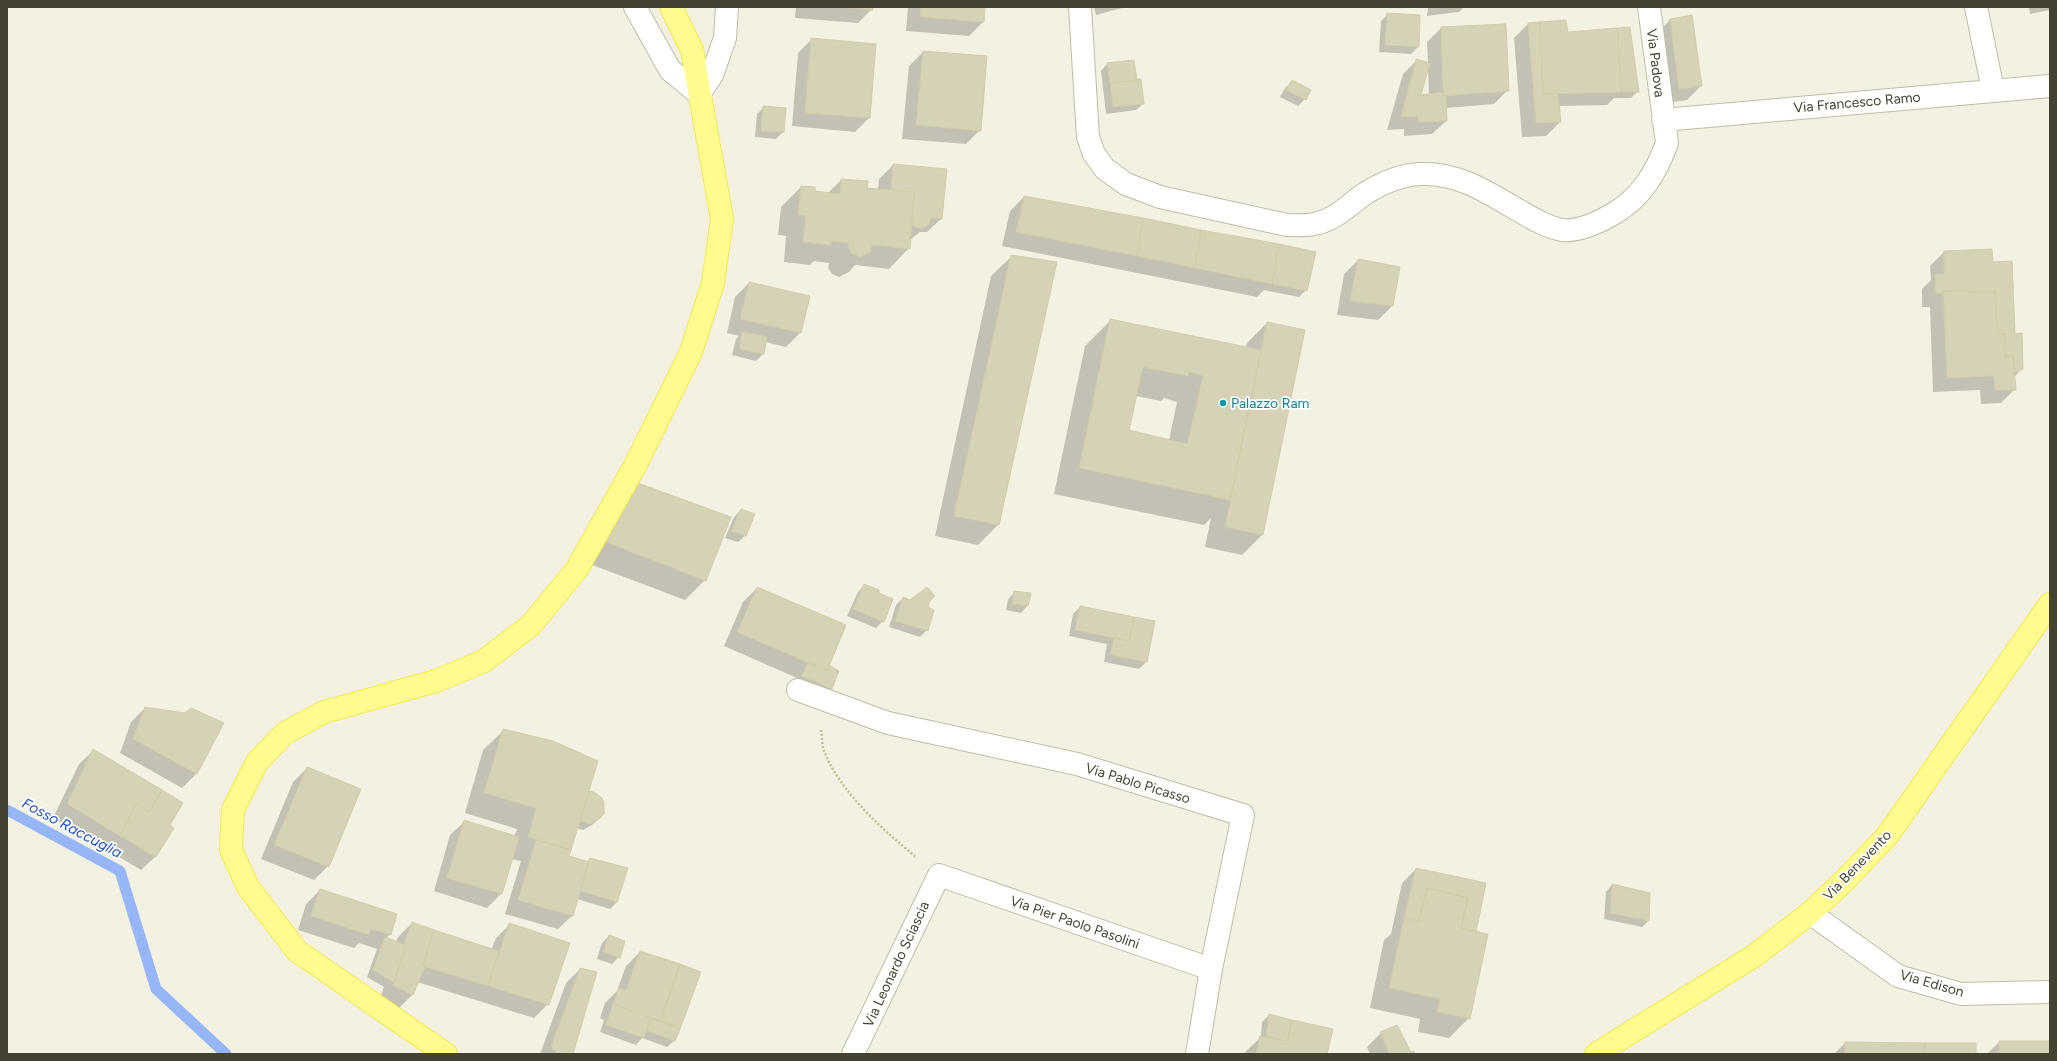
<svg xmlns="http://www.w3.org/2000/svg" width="2057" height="1061" font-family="Figtree,sans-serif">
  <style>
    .shadow { fill: #0003; fill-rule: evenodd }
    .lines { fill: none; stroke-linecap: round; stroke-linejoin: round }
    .stream { stroke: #96b6f8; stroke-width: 11 }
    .building { fill: #d5d2b6; stroke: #d1cca9; fill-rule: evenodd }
    .minor-casing { stroke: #bfbca4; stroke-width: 24 }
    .major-casing { stroke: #f0ea53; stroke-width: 24 }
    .path { stroke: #c2be93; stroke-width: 2.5; stroke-dasharray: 2 2; stroke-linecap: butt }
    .minor { stroke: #fff; stroke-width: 22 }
    .major { stroke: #fffc8f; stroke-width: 22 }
    .culture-dot { fill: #0f9aa8; stroke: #fff; stroke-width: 1.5 }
    .labels { text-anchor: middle; stroke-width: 3.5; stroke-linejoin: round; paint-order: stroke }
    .street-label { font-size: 14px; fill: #454232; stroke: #fff }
    .culture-label { font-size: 14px; fill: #0d838f; stroke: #fff; text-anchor: start }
    .water-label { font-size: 15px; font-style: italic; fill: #2152bb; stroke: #fff }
  </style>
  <rect width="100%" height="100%" fill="#f3f2e2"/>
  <!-- shadow -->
  <path class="shadow" d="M796,7H872V9L858,23L795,18Z
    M908,7H984L983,22L969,36L906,31Z
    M1094,7H1126L1096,15Z
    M1428,7H1464L1459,12L1427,16Z
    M2029,7H2050V10L2030,14Z
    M1388,14L1418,47L1411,54L1379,52L1381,21Z
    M1670,20L1701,86L1687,100L1666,103L1656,34Z
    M1565,21L1567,33L1637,92L1631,98H1614L1607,105L1559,106L1560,122L1546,136L1522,137L1514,38L1528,24Z
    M1505,25L1508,90L1494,104L1446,108V121L1432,134L1404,136V129L1387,130L1403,74L1417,60L1428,63L1427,42L1441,28ZM1428,69L1429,95L1420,96Z
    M812,39L875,45L869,118L855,132L792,126L798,53Z
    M923,52L980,130L966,144L902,139L909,66Z
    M1107,64L1136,82L1143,104L1136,110L1106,114L1101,71Z
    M1292,81L1305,99L1298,106L1280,97L1285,88Z
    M764,107L785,109L783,132L776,139L755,137L757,114Z
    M893,165L941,219L927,232H920L909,241V248L889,269L855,265L849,272L839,277L832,274L828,268L829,263L814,261L810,265L784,262L786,236L778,235L781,207L801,187L814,188V192L828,193L841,180L866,189L878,190L879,179Z
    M1024,197L1306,290L1299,297L1264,290L1257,297L1002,246L1010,211Z
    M1944,252L1992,263L2022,369L2014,377L2015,389L2001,403L1981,404L1980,390L1933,392L1930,307H1922V289L1931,280L1930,266Z
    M1012,256L998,525L978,545L935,536L991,276Z
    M1358,260L1392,306L1378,320L1337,315L1344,274Z
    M749,283L800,333L786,347L765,342L763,354L756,361L732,355L736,339L739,336L727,333L735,297Z
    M1111,320L1246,348L1247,343L1267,323L1262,535L1242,555L1205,547L1211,518L1204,525L1054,494L1085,346ZM1136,396L1161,401L1164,398L1177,402L1169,440L1128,430Z
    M615,504L705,580L685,600L587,563Z
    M741,510L745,536L738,542L725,538L734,517Z
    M865,585L883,621L876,628L847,616L858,592Z
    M757,588L828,666L831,688L824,695L795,683L797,678L724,646L743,602Z
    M1015,592L1027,606L1021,613L1006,610L1008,599Z
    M903,598L910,601H928L927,630L920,637L889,627L896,605Z
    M1080,607L1154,622L1146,662L1139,669L1104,662L1107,644L1069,636L1073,614Z
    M145,708L222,723L196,774L182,788L120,753L131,722Z
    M504,730L586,795L589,792L600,818L592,825L583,830L576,828L568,856L587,862L590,859L627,869L617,902L610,909L577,899L572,916L558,929L505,914L521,861L512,859L501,894L487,908L434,891L450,835L464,822L514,837L517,829L465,813L483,750Z
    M93,751L173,828L155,857L141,870L53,818L79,764Z
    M307,768L328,866L314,880L261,859L293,782Z
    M1416,869L1475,932L1469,1018L1449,1038L1418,1032L1420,1019L1370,1008L1384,940L1391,934L1402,883Z
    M1612,885L1648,921L1642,927L1604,919L1606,892Z
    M320,890L390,935L386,938L396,942L398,937L412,923L491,950L496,938L510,924L548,1004L534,1018L417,982L412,995L398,1009L380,999L384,987L367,977L377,949L359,943L354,948L298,930L306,904Z
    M609,936L619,957L612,964L597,959L602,943Z
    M640,952L700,973L674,1041L667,1047L642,1038L636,1045L600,1032L604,1020L600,1018L605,1003L617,991L626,966Z
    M580,969L572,1054H540L566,983Z
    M1269,1015L1326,1054H1243L1261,1037L1262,1022Z
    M1381,1033L1410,1054H1414H1370L1367,1047Z
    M1999,1042H2050V1054H1987Z
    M1845,1043L1975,1054H1834Z"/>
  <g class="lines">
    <!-- stream -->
    <path class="stream" d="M7,810L120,871L156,989L226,1054"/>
  </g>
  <!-- building -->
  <path class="building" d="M837,7H873V10Z
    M921,7H985L984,22L920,17Z
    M1387,13L1420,15L1419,47L1385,45Z
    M1692,15L1702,86L1679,89L1670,19Z
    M1566,20L1568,32L1617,28L1622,92L1543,94L1540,22Z
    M1540,22L1543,94L1558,93L1561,122L1536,123L1528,23Z
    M1506,24L1509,91L1443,96L1441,27Z
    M1630,27L1639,92H1622L1617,28Z
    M811,38L876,44L870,118L805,113Z
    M923,51L987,56L981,131L916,125Z
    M1416,59L1430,63L1421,95L1443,92V96H1446L1447,121L1418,122V116L1401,117Z
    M1134,60L1137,80L1110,84L1107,63Z
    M1141,79L1144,104L1113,107L1110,84Z
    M1292,80L1311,90L1306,100L1286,90Z
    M763,106L786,108L784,132L761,131Z
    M893,164L947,169L942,219L931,218L929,225L922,229L912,226L914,192L891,190Z
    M841,179L868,181L867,188L914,192L910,249L872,245L870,252L860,257L852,254L848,247L849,243L831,241V245L803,242L806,216L798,215L801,186L815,187V191L840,194Z
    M1024,196L1143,218L1137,256L1016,232Z
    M1143,218L1201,230L1195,268L1137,256Z
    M1201,230L1279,244L1272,284L1195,268Z
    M1279,244L1316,252L1307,291L1272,284Z
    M1992,249L1993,262L2012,261L2015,334L2022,333L2023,369L2015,373L2013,356L2006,357L2004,334H1997L1995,292L1943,291L1944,293L1936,294L1935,274H1944V251Z
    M1011,255L1057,262L999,525L954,516Z
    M1358,259L1400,267L1393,306L1350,301Z
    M749,282L810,296L801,333L740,319Z
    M1943,291L1995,292L1997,334H2004L2006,357L2013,356L2016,390H1995L1994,376L1947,378Z
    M1110,319L1261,350L1230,500L1079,468ZM1143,367L1188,376L1189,372L1203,376L1187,444L1129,430Z
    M1267,322L1305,330L1263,535L1225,527Z
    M742,331L767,337L764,354L739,349Z
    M635,482L731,517L706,581L606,542Z
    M741,509L755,514L746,536L731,531Z
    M864,584L879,590V593L893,599L884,622L853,609Z
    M757,587L846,625L827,671L737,632Z
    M927,587L935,596L929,602L928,607L934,610L928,631L895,621L903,597L910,600Z
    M1014,591L1031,593L1028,606L1012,604Z
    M1080,606L1134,617L1129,641L1075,630Z
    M1134,617L1155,621L1147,662L1110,655L1114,638L1129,641Z
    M808,663L827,671L829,665L839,671L832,689L801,676Z
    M145,707L185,713L191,708L224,723L197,774L133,739Z
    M503,729L553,741L598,761L571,850L528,837L536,808L484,793Z
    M93,749L162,790L149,812L136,803L120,836L67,804Z
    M307,767L361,789L329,867L274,845Z
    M162,790L183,803L170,825L174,828L156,857L120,836L136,803L149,812Z
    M589,791L594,792L602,798L604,802V814L600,818L590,824L580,821Z
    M464,820L519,837L502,894L447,878Z
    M536,840L571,850L569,856L589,862L573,916L518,900Z
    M590,858L628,868L617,902L580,891Z
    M1416,868L1486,883L1476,932L1461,928L1468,898L1427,888L1419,921L1404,918Z
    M1612,884L1650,893L1649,921L1610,913Z
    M1427,888L1468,898L1461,928L1488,934L1470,1019L1437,1012L1440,999L1389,988L1404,918L1419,921Z
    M320,889L397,914L391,935L371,929L369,935L311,916Z
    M412,922L434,930L423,966L425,967L413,995L393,985L406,945L404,944Z
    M509,923L570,943L549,1005L488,986Z
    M434,930L499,951L488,986L423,966Z
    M609,935L625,941L620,958L603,952Z
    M385,937L406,945L394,983L373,970Z
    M640,951L680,964L660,1021L613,1004L619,988L626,990Z
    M680,964L701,972L680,1029L660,1021Z
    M580,968L597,972L573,1054H558L551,1047Z
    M613,1004L651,1018L644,1038L606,1025Z
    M1269,1014L1292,1020L1287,1041L1266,1037Z
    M651,1018L680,1029L675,1041L647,1031Z
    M1292,1020L1333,1029L1327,1054H1256L1260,1036L1287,1041Z
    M1397,1025L1411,1052L1414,1051L1415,1054H1389L1380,1032Z
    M1999,1041H2050V1054H1999Z
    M1845,1042L1925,1043L1924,1054H1845Z
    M1925,1043H1976V1054H1924Z"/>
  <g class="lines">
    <defs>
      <path id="minor" d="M635,7L670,70L699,94L712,75L725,38L727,7
        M1080,7L1088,137L1094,154L1105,169L1126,184L1160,197L1287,225C1296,225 1305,226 1314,224C1336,220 1348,205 1366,193C1382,183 1401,175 1420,174C1459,172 1490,194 1523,213C1535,220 1547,227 1562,230C1578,232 1600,222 1613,214C1641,198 1656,173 1667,143L1649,7
        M1976,7L1993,90
        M1663,120L2050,86
        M798,690L888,723L1077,764L1243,815L1211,969L1197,1054
        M1810,913L1898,976L1961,994L2050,992
        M853,1054L939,875L1211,969"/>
      <path id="major" d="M446,1054L297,951L248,887L231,850L233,810L257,762L285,733L324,712L436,681L484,661L531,625L577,569L636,464L691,352L713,283L722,219L692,50L671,7
        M1596,1054L1754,956L1810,913L1844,881L1887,836L2050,604"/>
    </defs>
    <!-- minor casing -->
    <use href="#minor" class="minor-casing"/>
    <!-- major casing -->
    <use href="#major" class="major-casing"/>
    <!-- path -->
    <path class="path" d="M821,730C822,737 822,745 824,751C840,792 883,830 916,857"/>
    <!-- minor -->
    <use href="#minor" class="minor"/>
    <!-- major -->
    <use href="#major" class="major"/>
  </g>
  <!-- markers -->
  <circle class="culture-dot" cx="1223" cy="403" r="4"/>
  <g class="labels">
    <!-- street labels -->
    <g class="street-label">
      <text transform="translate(1656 63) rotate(83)" y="5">Via Padova</text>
      <text transform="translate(1857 102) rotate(-5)" y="5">Via Francesco Ramo</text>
      <text transform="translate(1138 783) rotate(17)" y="5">Via Pablo Picasso</text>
      <text transform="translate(1857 865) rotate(-46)" y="5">Via Benevento</text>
      <text transform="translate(1075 922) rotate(19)" y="5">Via Pier Paolo Pasolini</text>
      <text transform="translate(896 964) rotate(-65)" y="5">Via Leonardo Sciascia</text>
      <text transform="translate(1932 983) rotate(16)" y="5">Via Edison</text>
    </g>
    <!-- culture labels -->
    <g class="culture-label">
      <text x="1231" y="408">Palazzo Ram</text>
    </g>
    <!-- water labels -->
    <g class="water-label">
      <text transform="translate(72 828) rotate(28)" y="5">Fosso Raccuglia</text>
    </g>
  </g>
  <!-- border -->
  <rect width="2057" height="1061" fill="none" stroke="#454232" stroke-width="16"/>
</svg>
